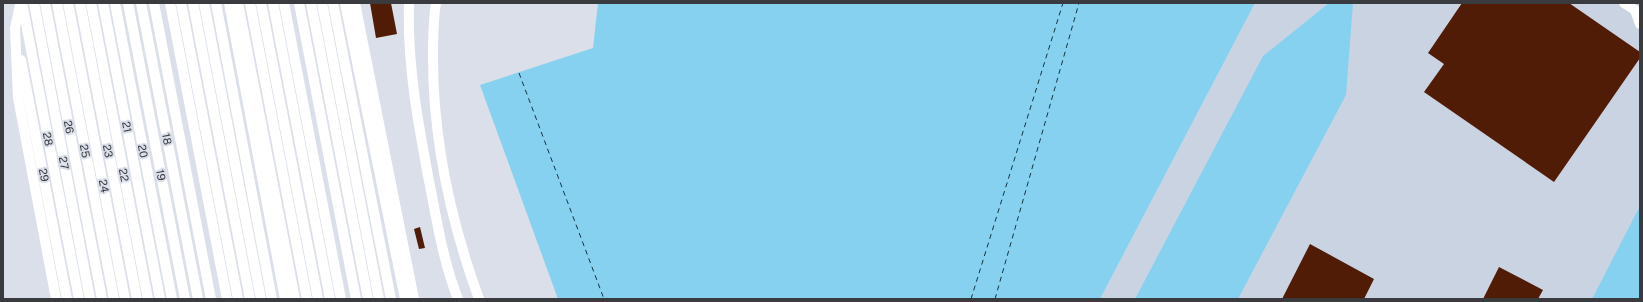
<svg xmlns="http://www.w3.org/2000/svg" width="1643" height="302" font-family="'Public Sans',sans-serif">
  <style>
    .built { fill: #cad3e2 }
    .water { fill: #87d1f0 }
    .lines { fill: none; stroke-linecap: round; stroke-linejoin: round }
    .ferry { stroke: #123542; stroke-width: 1; stroke-dasharray: 5 4; stroke-linecap: butt }
    .building { fill: #511c06 }
    .service { stroke: #fff; stroke-width: 10 }
    .labels { text-anchor: middle; stroke-width: 4; stroke-linejoin: round; paint-order: stroke }
    .street-label { font-size: 11px; fill: #393b3f; stroke: #dbdfe9 }
  </style>
  <rect width="100%" height="100%" fill="#dbdfe9"/>
  <!-- built -->
  <path class="built" d="M1255,3H1640V299H1100Z"/>
  <!-- water -->
  <path class="water" d="M598,3H1255L1100,299H558L480,85L593,48Z
    M1329,3H1353L1346,95L1238,299H1135L1263,56Z
    M1640,206V299H1592Z"/>
  <g class="lines">
    <!-- ferry -->
    <path class="ferry" d="M519,73L604,299
      M971,299L1063,3
      M995,299L1079,3"/>
  </g>
  <!-- building -->
  <path class="building" d="M370,3H391L397,34L376,38Z
    M1462,3H1569L1640,52V58L1554,182L1424,92L1444,64L1428,53Z
    M420,227L425,248L419,249L414,229Z
    M1310,244L1374,279L1364,299H1282Z
    M1499,267L1543,290L1538,299H1483Z"/>
  <g class="lines">
    <!-- service -->
    <path class="service" d="M22,3L79,299
      M34,3L90,299
      M45,3L102,299
      M57,3L114,299
      M68,3L125,299
      M80,3L137,299
      M91,3L148,299
      M103,3L160,299
      M115,3L172,299
      M128,3L185,299
      M141,3L198,299
      M154,3L211,299
      M170,3L227,299
      M181,3L238,299
      M193,3L250,299
      M204,3L261,299
      M216,3L272,299
      M229,3L285,299
      M238,3L295,299
      M250,3L307,299
      M261,3L318,299
      M273,3L330,299
      M284,3L341,299
      M299,3L356,299
      M311,3L368,299
      M322,3L379,299
      M333,3L391,299
      M345,3L405,299
      M355,3L414,299
      M409,3C407,63 418,123 429,181C437,221 443,261 458,299
      M436,3C433,21 433,40 433,58C433,140 451,222 479,299
      M1624,3L1635,10L1640,24
      M20,5L15,28L18,98L56,299
      M21,60L67,299"/>
  </g>
  <g class="labels">
    <!-- street labels -->
    <g class="street-label">
      <text transform="translate(69 127) rotate(79)" y="4">26</text>
      <text transform="translate(127 127) rotate(79)" y="4">21</text>
      <text transform="translate(48 139) rotate(79)" y="4">28</text>
      <text transform="translate(167 139) rotate(79)" y="4">18</text>
      <text transform="translate(85 151) rotate(79)" y="4">25</text>
      <text transform="translate(108 151) rotate(79)" y="4">23</text>
      <text transform="translate(143 151) rotate(79)" y="4">20</text>
      <text transform="translate(64 163) rotate(79)" y="4">27</text>
      <text transform="translate(44 175) rotate(79)" y="4">29</text>
      <text transform="translate(124 175) rotate(79)" y="4">22</text>
      <text transform="translate(161 175) rotate(79)" y="4">19</text>
      <text transform="translate(104 186) rotate(79)" y="4">24</text>
    </g>
  </g>
  <!-- border -->
  <rect width="1643" height="302" fill="none" stroke="#393b3f" stroke-width="8"/>
</svg>
